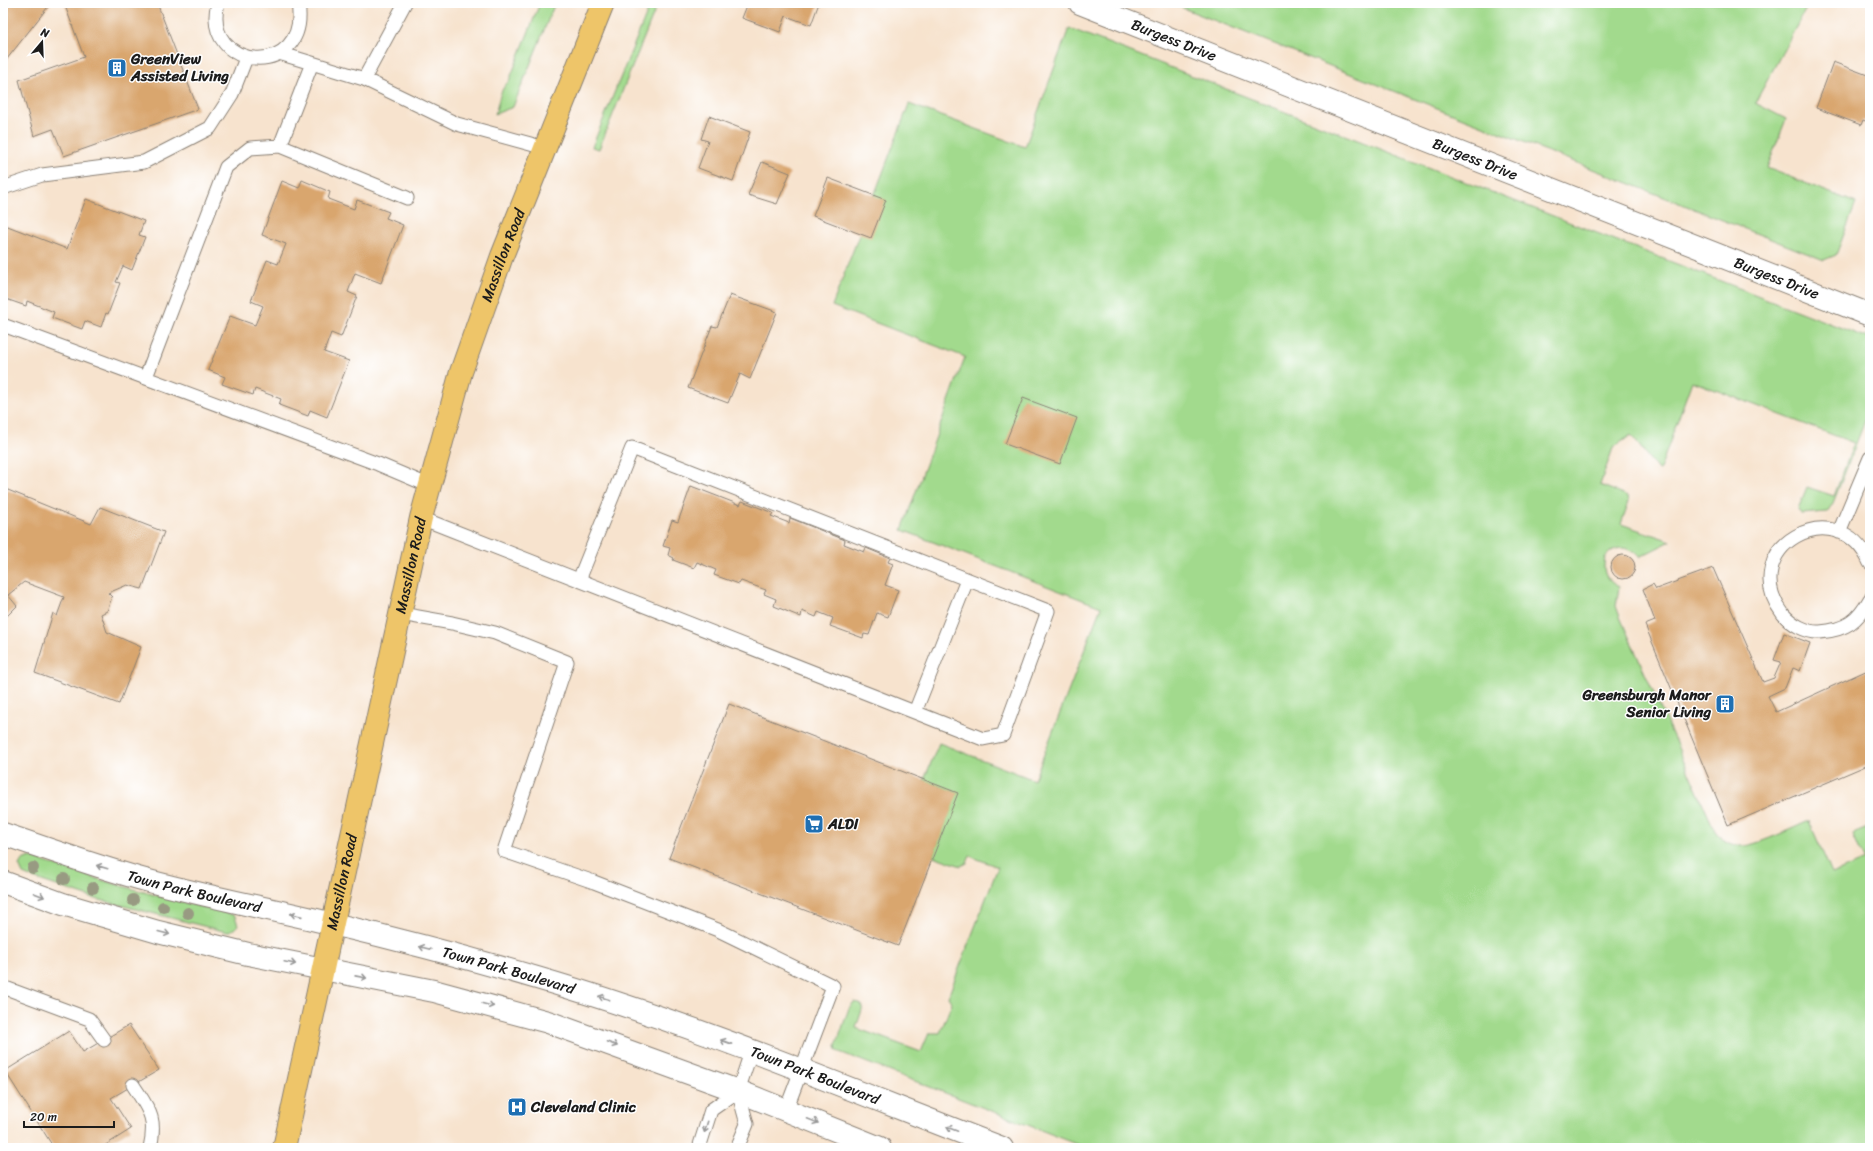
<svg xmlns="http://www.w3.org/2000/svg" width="1873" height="1151" font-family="Sriracha,sans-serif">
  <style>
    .green { fill: #a2da8d; stroke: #5f7b54 }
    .building { fill: #d9a66e }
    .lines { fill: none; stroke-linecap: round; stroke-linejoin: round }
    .lane-casing { stroke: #8a8075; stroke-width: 15 }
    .street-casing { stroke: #8a8075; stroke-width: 24 }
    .primary-casing { stroke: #8a8075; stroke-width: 24 }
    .lane { stroke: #fff; stroke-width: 13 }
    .street { stroke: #fff; stroke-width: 22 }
    .primary { stroke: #eec569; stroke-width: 22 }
    .tree { fill: #989a82 }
    .oneway { stroke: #999 }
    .labels { text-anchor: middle; stroke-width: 3; stroke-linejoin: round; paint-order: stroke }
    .street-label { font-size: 15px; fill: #1c1c1c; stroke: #fff }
    .poi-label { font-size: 15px; font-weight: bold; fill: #1c1c1c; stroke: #fff; text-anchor: start }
  </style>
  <rect width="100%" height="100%" fill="#fff"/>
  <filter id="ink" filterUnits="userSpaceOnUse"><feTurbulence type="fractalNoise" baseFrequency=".025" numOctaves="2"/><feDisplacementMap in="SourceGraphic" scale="8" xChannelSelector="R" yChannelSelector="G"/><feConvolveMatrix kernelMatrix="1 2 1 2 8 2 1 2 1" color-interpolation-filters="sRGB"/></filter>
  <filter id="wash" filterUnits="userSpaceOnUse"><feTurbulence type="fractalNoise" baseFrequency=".012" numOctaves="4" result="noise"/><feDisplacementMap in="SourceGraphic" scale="16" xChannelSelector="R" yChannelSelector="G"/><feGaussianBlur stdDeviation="0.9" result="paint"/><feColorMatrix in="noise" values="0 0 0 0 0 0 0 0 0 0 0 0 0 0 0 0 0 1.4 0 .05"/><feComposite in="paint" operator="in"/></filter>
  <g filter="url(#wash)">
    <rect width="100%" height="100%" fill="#f7e3ce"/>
    <!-- green -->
    <path class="green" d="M540,3H555L513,107L495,114C499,102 499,90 509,81Z
      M651,3H658L599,149L592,147Z
      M1170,3H1809L1755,103L1786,119L1767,168L1856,203L1836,255L1824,260Z
      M1069,28L1870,339V408L1833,503L1827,512L1801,514L1798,509L1807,487L1834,496L1854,443L1692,381L1660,469L1658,470L1631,435L1613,448L1600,485L1628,496L1629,501L1621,524L1671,541L1639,557C1630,545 1613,545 1605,558C1602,573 1606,580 1619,587L1616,606L1620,617L1715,831C1722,840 1729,845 1741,846C1754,847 1795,827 1809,821L1832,874L1864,860L1853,834L1870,827V1148H1087L837,1051L836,1046L849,1008L854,1002L860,1003L863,1007L856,1028L921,1052L929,1033H940L952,1003L948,997L998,867L970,856L967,863L961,866L933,856L957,793L924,780L939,743L1034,780L1101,607L902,530L965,357L832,306L909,104L1025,147Z
      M30,857C96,880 163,898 231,914L235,916L238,925L234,929L227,932L96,899L30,877L23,874L19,865L22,860Z"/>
    <g id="blocks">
      <!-- building -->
      <path class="building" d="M3,3H51L3,64Z
        M64,3H157L198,109L64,156L53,129L34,136L19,80L84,57Z
        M748,3H819L811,25L786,16L780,32L742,18Z
        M1833,62L1870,76V123L1863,120L1861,125L1816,108Z
        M709,116L750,132L733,181L698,168L708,141L701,139Z
        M762,162L790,173L777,204L748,195Z
        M828,178L886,200L871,238L813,216Z
        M302,180L330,192L328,199L354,209L357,200L389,212L386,218L403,225L381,283L355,273L348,292L357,296L341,337L331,333L324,352L349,361L327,417L310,410L308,416L279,405L281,399L255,389L253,395L222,384L225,377L208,370L230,316L255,325L263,306L251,301L267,260L278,264L286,244L262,235L282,181L299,188Z
        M86,199L144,221L139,235L145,237L132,270L123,266L116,282L120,283L108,314L106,313L101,327L85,321L82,329L52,318L54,312L27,301L26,306L3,298V230L5,225L67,249Z
        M730,295L777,312L750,379L740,374L728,403L688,388L712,326L717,327Z
        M1023,398L1077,418L1060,464L1005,444Z
        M691,486L740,505L742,501L773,513L771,516L789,523L790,518L845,540L844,544L864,552L866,548L890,558L888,562L893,564L885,585L898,590L888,617L877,613L869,635L864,634L863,638L830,626L833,618L818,612L816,617L802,611L801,617L774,606L776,599L764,594L766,590L741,581L739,584L714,575L716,570L697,562L694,568L673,560L674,558L668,555L670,548L663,546L672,520L678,522Z
        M3,488L91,524L100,507L164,532L142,589L127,585L108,593L112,597L107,611L101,614L107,632L141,647L119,704L35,673L53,613L57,616L64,597L24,582L8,595L17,606L3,620Z
        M1611 567a12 12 0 1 1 24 0a12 12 0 1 1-24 0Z
        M1713,568L1763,682L1774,678L1781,662L1774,660L1784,633L1810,643L1800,671L1793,668L1785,688L1768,696L1776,712L1870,669V764L1728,825L1645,625L1655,621L1643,589L1653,584L1656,589Z
        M729,704L958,793L898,946L669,858Z
        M129,1025L159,1070L111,1098L131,1129L101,1148H54L5,1071L69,1031L83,1052Z"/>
    </g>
  </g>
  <g filter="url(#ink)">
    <use href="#blocks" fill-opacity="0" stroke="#8a8075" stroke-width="1"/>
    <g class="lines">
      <defs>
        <path id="lane" d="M218,3C200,72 311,81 298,3
          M405,3L364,79L457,124L545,148
          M279,53L364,79
          M280,146L312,63
          M3,188L42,175L144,162L210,128L232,94L246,58
          M3,325L378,464L430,486
          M146,377L226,167L250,148L280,146L407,198
          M421,518L983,739L1003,735L1048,611L632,448L579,580
          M1839,532L1870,458
          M1870,563C1837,489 1734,549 1783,614C1791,624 1807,633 1820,632C1846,630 1858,621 1870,599
          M401,614L452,623L495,633L567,662L504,851L594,882L718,930L833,986L786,1110
          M915,712L967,580
          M3,987L89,1019L104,1040
          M133,1085C149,1110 157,1117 150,1148
          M699,1148L711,1110L738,1091
          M737,1148L747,1124L738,1091L751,1052"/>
        <g id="street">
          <path id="s1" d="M1080,3L1870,315"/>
          <path id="s2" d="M3,834C48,849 92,865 138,878C202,896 268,908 333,924C401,940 469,958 537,978C695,1024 848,1089 1002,1148"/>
          <path d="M3,882L63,904L158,932L248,954L434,991L548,1022L738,1091L880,1148"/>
        </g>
        <g id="primary">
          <path id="s3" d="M284,1148L421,518L461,372L502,256L603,3"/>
        </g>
      </defs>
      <!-- lane casing -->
      <use href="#lane" class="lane-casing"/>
      <!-- street casing -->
      <use href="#street" class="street-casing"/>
      <!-- primary casing -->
      <use href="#primary" class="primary-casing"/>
      <!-- lane -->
      <use href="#lane" class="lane"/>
      <!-- street -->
      <use href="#street" class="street"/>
      <!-- primary -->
      <use href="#primary" class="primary"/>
    </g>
    <!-- trees -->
    <g class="tree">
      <circle cx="33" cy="868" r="6"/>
      <circle cx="64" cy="879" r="6"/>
      <circle cx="93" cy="888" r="6"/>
      <circle cx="133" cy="900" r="6"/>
      <circle cx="163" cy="907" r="6"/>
      <circle cx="188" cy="913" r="6"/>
    </g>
    <!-- one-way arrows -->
    <defs><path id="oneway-shaft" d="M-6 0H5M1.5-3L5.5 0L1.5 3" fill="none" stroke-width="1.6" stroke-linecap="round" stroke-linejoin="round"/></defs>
    <g class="oneway">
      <use href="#oneway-shaft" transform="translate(102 867) rotate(-164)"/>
      <use href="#oneway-shaft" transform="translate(39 895) rotate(21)"/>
      <use href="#oneway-shaft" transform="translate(296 915) rotate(-167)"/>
      <use href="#oneway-shaft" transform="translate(164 933) rotate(14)"/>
      <use href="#oneway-shaft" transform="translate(425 948) rotate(-165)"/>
      <use href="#oneway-shaft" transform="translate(290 963) rotate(12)"/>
      <use href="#oneway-shaft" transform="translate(361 977) rotate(11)"/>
      <use href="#oneway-shaft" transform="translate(604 998) rotate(-162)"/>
      <use href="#oneway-shaft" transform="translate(488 1005) rotate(14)"/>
      <use href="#oneway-shaft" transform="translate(726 1042) rotate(-160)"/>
      <use href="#oneway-shaft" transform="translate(612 1044) rotate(21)"/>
      <use href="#oneway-shaft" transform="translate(813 1121) rotate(22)"/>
      <use href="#oneway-shaft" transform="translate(706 1127) rotate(107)"/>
      <use href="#oneway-shaft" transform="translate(952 1129) rotate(-159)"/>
    </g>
  </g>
  <!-- icons -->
  <defs>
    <symbol id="building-square" viewBox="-11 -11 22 22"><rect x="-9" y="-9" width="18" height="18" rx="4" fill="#1f6fb2" stroke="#fff"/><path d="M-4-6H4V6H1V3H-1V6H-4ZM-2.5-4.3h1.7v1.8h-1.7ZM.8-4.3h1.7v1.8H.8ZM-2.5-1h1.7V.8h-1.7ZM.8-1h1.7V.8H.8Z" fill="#fff"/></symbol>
    <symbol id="supermarket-square" viewBox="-11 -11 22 22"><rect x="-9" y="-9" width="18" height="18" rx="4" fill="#1f6fb2" stroke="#fff"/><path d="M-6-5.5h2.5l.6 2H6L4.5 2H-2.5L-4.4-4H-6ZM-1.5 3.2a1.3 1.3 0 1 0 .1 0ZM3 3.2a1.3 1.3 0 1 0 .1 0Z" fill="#fff"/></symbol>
    <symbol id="hospital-square" viewBox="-11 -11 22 22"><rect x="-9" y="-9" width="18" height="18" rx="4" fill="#1f6fb2" stroke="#fff"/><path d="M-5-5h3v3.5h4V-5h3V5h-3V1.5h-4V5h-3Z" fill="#fff"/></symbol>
  </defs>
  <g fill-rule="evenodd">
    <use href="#building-square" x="106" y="57" width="22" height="22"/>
    <use href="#building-square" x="1714" y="693" width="22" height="22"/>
    <use href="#supermarket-square" x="803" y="813" width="22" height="22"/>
    <use href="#hospital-square" x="506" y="1096" width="22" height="22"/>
  </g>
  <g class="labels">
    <!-- street labels -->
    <g class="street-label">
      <text dy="5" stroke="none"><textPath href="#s1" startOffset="101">Burgess Drive</textPath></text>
      <text dy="5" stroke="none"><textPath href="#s1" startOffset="425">Burgess Drive</textPath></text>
      <text dy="5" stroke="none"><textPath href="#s3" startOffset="920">Massillon Road</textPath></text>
      <text dy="5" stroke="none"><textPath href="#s1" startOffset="749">Burgess Drive</textPath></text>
      <text dy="5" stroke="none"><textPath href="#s3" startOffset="596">Massillon Road</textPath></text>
      <text dy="5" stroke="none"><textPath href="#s3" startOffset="272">Massillon Road</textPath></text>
      <text dy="5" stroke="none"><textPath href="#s2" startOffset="200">Town Park Boulevard</textPath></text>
      <text dy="5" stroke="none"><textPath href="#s2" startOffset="524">Town Park Boulevard</textPath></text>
      <text dy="5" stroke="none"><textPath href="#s2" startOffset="848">Town Park Boulevard</textPath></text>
    </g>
    <!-- poi labels -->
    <g class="poi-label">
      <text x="131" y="64">GreenView<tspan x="131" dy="17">Assisted Living</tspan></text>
      <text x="1711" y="700" text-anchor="end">Greensburgh Manor<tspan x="1711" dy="17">Senior Living</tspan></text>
      <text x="828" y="829">ALDI</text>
      <text x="531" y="1112">Cleveland Clinic</text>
    </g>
  </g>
  <!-- margin -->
  <rect width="1873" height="1151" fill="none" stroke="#fff" stroke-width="16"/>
  <!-- north arrow -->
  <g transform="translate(42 42) rotate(19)" stroke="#ffffff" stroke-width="3" paint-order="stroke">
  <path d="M0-3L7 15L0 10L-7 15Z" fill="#1c1c1c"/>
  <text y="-6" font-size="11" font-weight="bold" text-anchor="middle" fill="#1c1c1c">N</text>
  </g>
  <!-- scale -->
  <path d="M24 1121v6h90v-6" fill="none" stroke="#1c1c1c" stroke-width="2"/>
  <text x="30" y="1121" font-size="12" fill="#1c1c1c" stroke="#ffffff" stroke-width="3" paint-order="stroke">20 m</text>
</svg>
